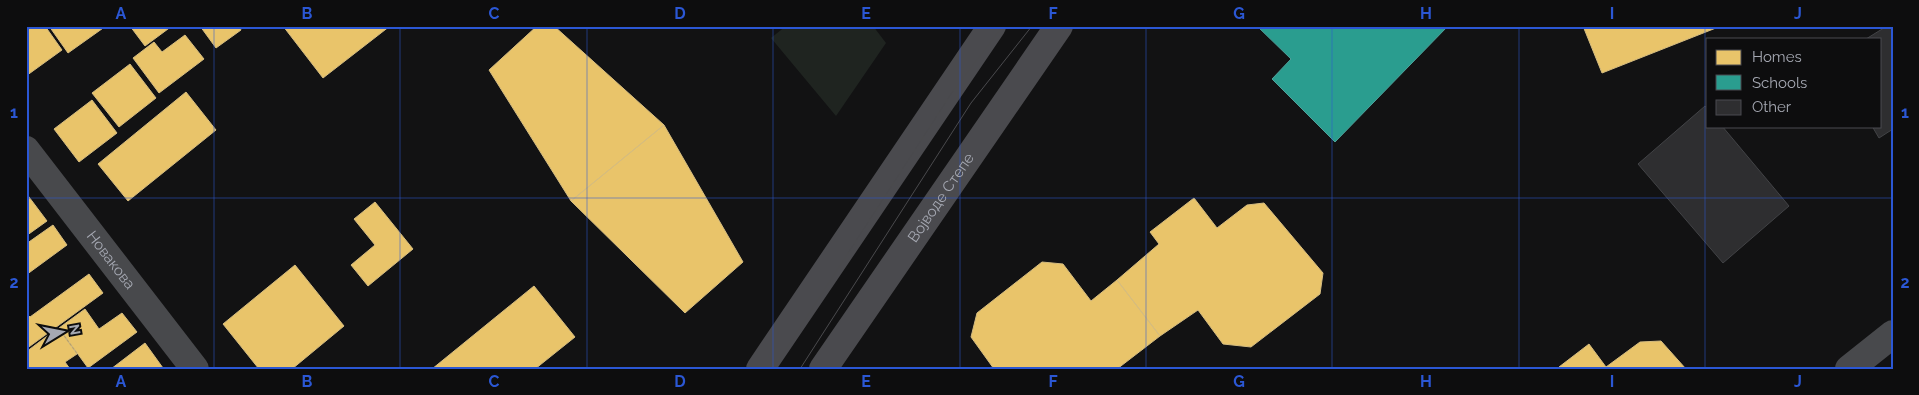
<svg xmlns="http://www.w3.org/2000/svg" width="1919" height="395" font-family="Raleway,sans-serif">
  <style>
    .green { fill: #1f2420 }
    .homes { fill: #e9c46a; stroke: #d5bc80 }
    .schools { fill: #2a9d8f; stroke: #4fa09a }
    .building { fill: #2e2e30; stroke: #424346 }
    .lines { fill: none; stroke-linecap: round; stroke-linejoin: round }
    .minor { stroke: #48494c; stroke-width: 28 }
    .major { stroke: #4a4a4e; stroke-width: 28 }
    .tram { stroke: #4a4a4d; stroke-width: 1 }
    .grid { fill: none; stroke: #2b57d4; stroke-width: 1; stroke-opacity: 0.55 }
    .labels { text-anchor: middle; stroke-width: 5; stroke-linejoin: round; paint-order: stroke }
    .street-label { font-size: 15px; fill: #a5a8b2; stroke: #0d0d0e }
    .neatline { fill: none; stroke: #2b57d4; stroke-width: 2 }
    .grid-label { font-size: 16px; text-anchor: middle; font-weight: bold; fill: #2b57d4 }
  </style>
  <rect width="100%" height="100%" fill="#121213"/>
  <!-- green -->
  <path class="green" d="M786,26H873L886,43L836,116L771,38Z"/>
  <!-- homes -->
  <path class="homes" d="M26,26H45L62,50L26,76Z
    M49,26H106L68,53Z
    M130,26H172L145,46Z
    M200,26H239L241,30L216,48Z
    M283,26H390L323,78Z
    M537,26H554L664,125L571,201L489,70Z
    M1583,26H1721L1602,73Z
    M185,35L204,59L159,93L133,58L154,42L162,52Z
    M130,64L156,98L119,127L92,93Z
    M186,92L216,130L128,201L98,164Z
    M92,100L117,133L79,162L54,129Z
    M664,125L743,262L685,313L571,201Z
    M26,193L47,221L26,236Z
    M1194,198L1217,228L1247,205L1264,203L1323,273L1320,294L1251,347L1223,344L1198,310L1160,336L1117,280L1159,244L1150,232Z
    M375,202L413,249L368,286L351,265L375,245L354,219Z
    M53,225L67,245L26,275V244Z
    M1042,262L1063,264L1091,301L1117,280L1160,336L1117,369H994L971,337L977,313Z
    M295,265L344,326L292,369H259L223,324Z
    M89,274L103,293L26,349V313L30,317Z
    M534,286L575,337L535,369H432Z
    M85,309L99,329L122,313L137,332L88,368L59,328Z
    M58,328L77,354L65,362L70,369H26V352Z
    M1661,341L1686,369H1560L1559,367L1589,344L1606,367L1640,342Z
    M145,343L163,368L162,369H111Z"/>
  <!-- schools -->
  <path class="schools" d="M1257,26H1448L1335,142L1272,79L1291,59Z"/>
  <!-- building -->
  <path class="building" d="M1887,26H1893V129L1879,138L1872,126H1880V39H1866Z
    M1705,106L1708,109V126H1722L1789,206L1723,263L1638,164Z"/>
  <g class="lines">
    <!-- minor -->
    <g class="minor">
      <path id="s1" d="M26,150L195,369"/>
      <path d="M1849,369L1893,334"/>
    </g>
    <!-- major -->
    <g class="major">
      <path d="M760,369L992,26"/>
      <path id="s2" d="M823,369L1059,26"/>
    </g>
    <!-- tram -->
    <path class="tram" d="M773,369L953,91L1003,26
      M800,369L971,103L1032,26"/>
  </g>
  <!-- grid -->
  <path class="grid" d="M214,26V369M400,26V369M587,26V369M773,26V369M960,26V369M1146,26V369M1332,26V369M1519,26V369M1705,26V369M26,198H1893"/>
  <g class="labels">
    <!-- street labels -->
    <g class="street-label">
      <text dy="5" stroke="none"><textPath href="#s2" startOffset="208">Војводе Степе</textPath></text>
      <text dy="5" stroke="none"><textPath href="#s1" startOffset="139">Новакова</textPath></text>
    </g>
  </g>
  <!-- border -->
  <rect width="1919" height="395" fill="none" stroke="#0d0d0e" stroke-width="55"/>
  <!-- legend -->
  <rect x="1706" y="38" width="175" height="90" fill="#0d0d0e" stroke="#4a4b50"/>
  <rect x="1716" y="50" width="25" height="15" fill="#e9c46a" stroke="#4a4b50"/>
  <text x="1752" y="62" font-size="15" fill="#a5a8b2">Homes</text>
  <rect x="1716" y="75" width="25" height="15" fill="#2a9d8f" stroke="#4a4b50"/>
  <text x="1752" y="88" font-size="15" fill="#a5a8b2">Schools</text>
  <rect x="1716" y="100" width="25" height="15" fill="#2e2e30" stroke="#4a4b50"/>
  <text x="1752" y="112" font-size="15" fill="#a5a8b2">Other</text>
  <!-- north arrow -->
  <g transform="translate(62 332) rotate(80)" stroke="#0d0d0e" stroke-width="4" paint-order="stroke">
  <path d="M0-4L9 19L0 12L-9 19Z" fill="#a5a8b2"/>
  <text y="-8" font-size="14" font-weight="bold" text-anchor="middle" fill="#a5a8b2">N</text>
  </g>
  <rect x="28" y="28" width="1864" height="340" class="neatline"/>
  <g class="grid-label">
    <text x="121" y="19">A</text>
    <text x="307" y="19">B</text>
    <text x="494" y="19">C</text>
    <text x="680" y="19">D</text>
    <text x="866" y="19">E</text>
    <text x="1053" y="19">F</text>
    <text x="1239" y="19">G</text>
    <text x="1426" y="19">H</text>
    <text x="1612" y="19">I</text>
    <text x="1798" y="19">J</text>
    <text x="14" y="118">1</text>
    <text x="1905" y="118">1</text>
    <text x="14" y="288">2</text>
    <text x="1905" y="288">2</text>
    <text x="121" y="387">A</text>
    <text x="307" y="387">B</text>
    <text x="494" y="387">C</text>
    <text x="680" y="387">D</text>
    <text x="866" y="387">E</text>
    <text x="1053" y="387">F</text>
    <text x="1239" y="387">G</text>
    <text x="1426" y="387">H</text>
    <text x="1612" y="387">I</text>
    <text x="1798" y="387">J</text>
  </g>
</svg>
